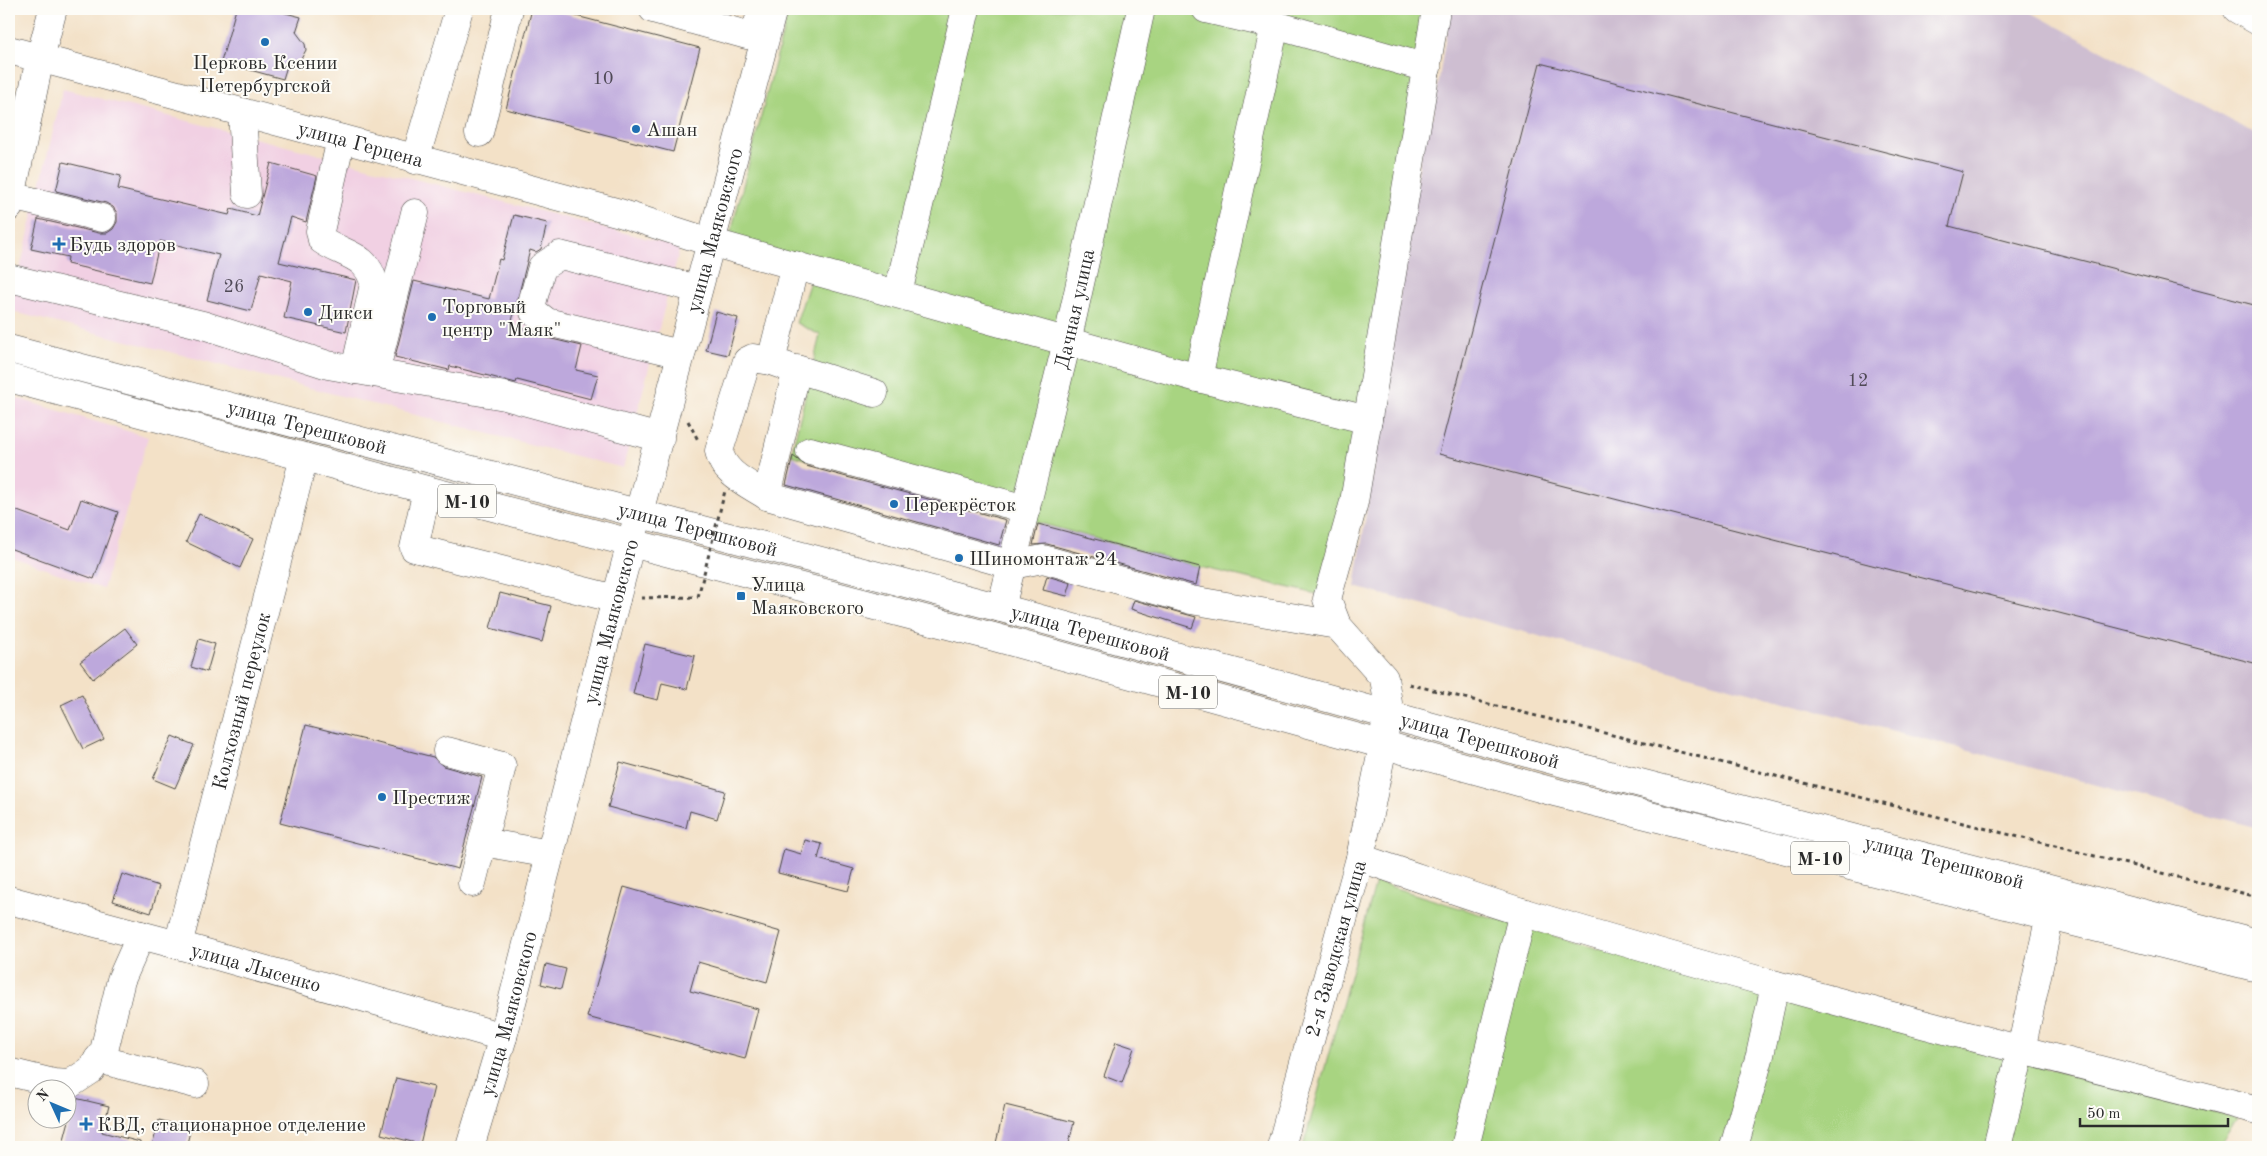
<svg xmlns="http://www.w3.org/2000/svg" width="2267" height="1156" font-family="'Old Standard TT',serif">
  <style>
    .built { fill: #f1d0e3 }
    .industrial { fill: #cebed1 }
    .green { fill: #a8d481; stroke: #6a8056 }
    .building { fill: #bda8dc }
    .lines { fill: none; stroke-linecap: round; stroke-linejoin: round }
    .minor-casing { stroke: #494642; stroke-width: 29 }
    .highway-casing { stroke: #494642; stroke-width: 29 }
    .path { stroke: #494642; stroke-width: 3; stroke-dasharray: 4 4; stroke-linecap: butt }
    .minor { stroke: #fff; stroke-width: 28 }
    .highway { stroke: #fff; stroke-width: 28 }
    .path-bridge { stroke: #494642; stroke-width: 3; stroke-dasharray: 4 4; stroke-linecap: butt }
    .poi-dot { fill: #1f6fb2; stroke: #fdfcf7; stroke-width: 2 }
    .labels { text-anchor: middle; stroke-width: 4; stroke-linejoin: round; paint-order: stroke }
    .number-label { font-size: 18px; fill: #504a57 }
    .shield { fill: #fdfcf7; stroke: #6a6a68; stroke-width: 1 }
    .shield-label { font-size: 19px; font-weight: bold; fill: #2b2b2b }
    .poi-label { font-size: 20px; fill: #2b2b2b; stroke: #fdfcf7; text-anchor: start }
    .street-label { font-size: 20px; fill: #2b2b2b; stroke: #fdfcf7 }
  </style>
  <rect width="100%" height="100%" fill="#fdfcf7"/>
  <filter id="ink" filterUnits="userSpaceOnUse"><feTurbulence type="fractalNoise" baseFrequency=".02" numOctaves="2"/><feDisplacementMap in="SourceGraphic" scale="10" xChannelSelector="R" yChannelSelector="G"/><feConvolveMatrix kernelMatrix="1 2 1 2 8 2 1 2 1" color-interpolation-filters="sRGB"/></filter>
  <filter id="wash" filterUnits="userSpaceOnUse"><feTurbulence type="fractalNoise" baseFrequency=".0096" numOctaves="4" result="noise"/><feDisplacementMap in="SourceGraphic" scale="20" xChannelSelector="R" yChannelSelector="G"/><feGaussianBlur stdDeviation="1.12" result="paint"/><feColorMatrix in="noise" values="0 0 0 0 0 0 0 0 0 0 0 0 0 0 0 0 0 1.4 0 .05"/><feComposite in="paint" operator="in"/></filter>
  <g filter="url(#wash)">
    <rect width="100%" height="100%" fill="#f3e1c7"/>
    <!-- built -->
    <path class="built" d="M63,89L680,247L623,468L10,311Z
      M9,396L148,437L103,589L9,556Z"/>
    <!-- industrial -->
    <path class="industrial" d="M1450,9H2025L2258,135V828L1355,587L1426,120L1433,118Z"/>
    <!-- green -->
    <path class="green" d="M789,9H1430L1352,463L1321,595L1200,567L791,455L820,335L796,323L816,263L730,236Z
      M1376,882C1660,972 1949,1043 2237,1118L2219,1147H1303Z"/>
    <g id="blocks">
      <!-- building -->
      <path class="building" d="M236,9H270L301,17L296,32L305,44L306,50L301,59L287,66L283,79L221,62Z
        M532,9H549L700,48L673,152L506,109Z
        M1540,63L1963,172L1949,226L2258,306V664L1439,454Z
        M63,162L121,176L118,189L229,215L231,209L257,216L271,163L317,176L306,222L291,217L279,262L356,280L346,332L284,318L292,281L261,273L251,311L207,300L219,255L160,241L150,283L67,264L68,257L31,249L38,219L99,233H107L113,229L117,222V213L113,207L106,203L56,191Z
        M514,215L547,223L541,249L536,252L530,250L511,325L533,331L543,337L582,346L576,370L598,375L591,399L517,380L516,383L450,366L449,370L395,357L414,281L489,299L499,259L502,260Z
        M716,312L738,318L728,355L706,350Z
        M793,456L806,466L1006,520L999,545L786,485Z
        M81,499L118,512L94,579L9,548V508L70,530Z
        M199,514L253,539L240,568L186,542Z
        M1038,524L1200,567L1196,585L1047,544L1033,545Z
        M1047,576L1071,583L1067,596L1043,590Z
        M500,593L551,606L542,642L490,628Z
        M1134,600L1196,617L1192,628L1131,609Z
        M125,628L137,644L93,679L80,662Z
        M199,639L215,644L207,672L191,667Z
        M645,644L695,656L687,689L662,683L658,700L633,694Z
        M82,695L104,739L83,749L61,705Z
        M306,725L433,757L443,766L482,777L458,869L280,823Z
        M172,736L194,745L175,788L153,779Z
        M620,762L725,791L717,819L690,811L686,828L608,807Z
        M805,840L822,844L818,859L854,869L848,891L778,873L784,849L801,854Z
        M122,874L159,886L151,913L113,901Z
        M624,887L781,932L767,982L698,962L690,991L758,1009L745,1059L587,1017Z
        M546,964L566,969L561,989L541,984Z
        M1116,1042L1134,1048L1122,1083L1104,1076Z
        M396,1078L434,1087L420,1144L381,1134Z
        M75,1098L109,1106L102,1132L140,1142V1147H62Z
        M1005,1105L1074,1122L1068,1147H995Z
        M159,1120L191,1128L186,1147H152Z"/>
    </g>
  </g>
  <g filter="url(#ink)">
    <use href="#blocks" fill-opacity="0" stroke="#494642" stroke-width="1"/>
    <g class="lines">
      <defs>
        <g id="minor">
          <path d="M653,9L747,35L757,27L762,9"/>
          <path d="M1206,9L1275,25L1427,68"/>
          <path d="M2237,9L2258,21"/>
          <path id="s1" d="M9,50L620,213L710,242L1198,378L1368,420"/>
          <path d="M242,112L247,194"/>
          <path d="M479,133L509,9"/>
          <path d="M341,139L320,231L322,240C343,255 368,254 374,284L355,370"/>
          <path d="M415,160L459,9"/>
          <path d="M11,196L102,218"/>
          <path d="M9,207L40,58L53,9"/>
          <path d="M9,278L203,325L328,365L505,396L660,438"/>
          <path d="M898,293L966,9"/>
          <path d="M681,354L547,322L534,312L532,303L542,267L560,255L698,289"/>
          <path d="M788,367L771,361L795,265"/>
          <path d="M375,373L415,213"/>
          <path d="M1198,378L1275,25"/>
          <path d="M874,393L797,369L767,496L1012,565L1043,559L1191,600L1337,625"/>
          <path d="M810,451L1026,509"/>
          <path d="M427,490L414,548L616,599"/>
          <path d="M767,496C749,484 723,474 719,451L747,361L753,358L771,361"/>
          <path id="s2" d="M1001,608L1067,342L1141,9"/>
          <path d="M447,751L502,766L472,883"/>
          <path d="M483,842L550,854"/>
          <path d="M1360,858C1415,876 1469,896 1525,913C1767,986 2013,1048 2258,1110"/>
          <path id="s3" d="M9,900L178,945L503,1037"/>
          <path id="s4" d="M178,945L304,457"/>
          <path d="M98,1059L195,1084"/>
          <path d="M9,1072L54,1083L70,1084L91,1070L104,1051L121,980L141,935"/>
          <path id="s5" d="M470,1147L503,1037L616,599L773,9"/>
          <path id="s6" d="M1281,1147L1360,858L1383,746L1388,703L1384,678L1337,625L1327,599L1354,502L1436,9"/>
          <path d="M1465,1147L1523,912"/>
          <path d="M1734,1147L1760,1055L1775,985"/>
          <path d="M1997,1147L2021,1050L2050,915"/>
        </g>
        <g id="highway">
          <path id="s7" d="M9,349L1001,608L1567,764L2258,943"/>
          <path d="M9,378L427,490L994,637L1558,793L2258,968"/>
        </g>
      </defs>
      <!-- minor casing -->
      <use href="#minor" class="minor-casing"/>
      <!-- highway casing -->
      <use href="#highway" class="highway-casing"/>
      <!-- path -->
      <path class="path" d="M688,421L698,440
        M641,598L698,597
        M1409,684L2258,897"/>
      <!-- minor -->
      <use href="#minor" class="minor"/>
      <!-- highway -->
      <use href="#highway" class="highway"/>
      <!-- path-bridge -->
      <path class="path-bridge" d="M698,597L725,491"/>
    </g>
  </g>
  <!-- markers -->
  <g class="poi-dot">
    <circle cx="265" cy="42" r="5"/>
    <circle cx="636" cy="129" r="5"/>
    <path d="M56.5 236.5h5v5h5v5h-5v5h-5v-5h-5v-5h5z"/>
    <circle cx="308" cy="312" r="5"/>
    <circle cx="432" cy="317" r="5"/>
    <circle cx="894" cy="504" r="5"/>
    <circle cx="959" cy="558" r="5"/>
    <rect x="736" y="591" width="10" height="10" rx="2.5"/>
    <circle cx="382" cy="797" r="5"/>
    <path d="M83.5 1116.5h5v5h5v5h-5v5h-5v-5h-5v-5h5z"/>
  </g>
  <g class="labels">
    <!-- number labels -->
    <g class="number-label">
      <text x="603" y="84">10</text>
      <text x="234" y="292">26</text>
      <text x="1858" y="386">12</text>
    </g>
    <!-- shield labels -->
    <g class="shield">
      <rect x="438" y="484.5" width="58" height="33" rx="4"/>
      <rect x="1159" y="675.5" width="58" height="33" rx="4"/>
      <rect x="1791" y="841.5" width="58" height="33" rx="4"/>
    </g>
    <g class="shield-label">
      <text x="467" y="508">М-10</text>
      <text x="1188" y="699">М-10</text>
      <text x="1820" y="865">М-10</text>
    </g>
    <!-- poi labels -->
    <g class="poi-label">
      <text x="265" y="69" text-anchor="middle">Церковь Ксении<tspan x="265" dy="23">Петербургской</tspan></text>
      <text x="646" y="136">Ашан</text>
      <text x="69" y="251">Будь здоров</text>
      <text x="442" y="313">Торговый<tspan x="442" dy="23">центр "Маяк"</tspan></text>
      <text x="318" y="319">Дикси</text>
      <text x="904" y="511">Перекрёсток</text>
      <text x="969" y="565">Шиномонтаж 24</text>
      <text x="751" y="591">Улица<tspan x="751" dy="23">Маяковского</tspan></text>
      <text x="392" y="804">Престиж</text>
      <text x="97" y="1131">КВД, стационарное отделение</text>
    </g>
    <!-- street labels -->
    <g class="street-label">
      <text dy="7" stroke="none"><textPath href="#s1" startOffset="364">улица Герцена</textPath></text>
      <text dy="7" stroke="none"><textPath href="#s5" startOffset="949">улица Маяковского</textPath></text>
      <text dy="7" stroke="none"><textPath href="#s2" startOffset="308">Дачная улица</textPath></text>
      <text dy="7" stroke="none"><textPath href="#s7" startOffset="308">улица Терешковой</textPath></text>
      <text dy="7" stroke="none"><textPath href="#s7" startOffset="712">улица Терешковой</textPath></text>
      <text dy="7" stroke="none"><textPath href="#s5" startOffset="544">улица Маяковского</textPath></text>
      <text dy="7" stroke="none"><textPath href="#s7" startOffset="1118">улица Терешковой</textPath></text>
      <text dy="7" stroke="none"><textPath href="#s4" startOffset="252">Колхозный переулок</textPath></text>
      <text dy="7" stroke="none"><textPath href="#s7" startOffset="1522">улица Терешковой</textPath></text>
      <text dy="7" stroke="none"><textPath href="#s7" startOffset="2002">улица Терешковой</textPath></text>
      <text dy="7" stroke="none"><textPath href="#s6" startOffset="206">2-я Заводская улица</textPath></text>
      <text dy="7" stroke="none"><textPath href="#s3" startOffset="256">улица Лысенко</textPath></text>
      <text dy="7" stroke="none"><textPath href="#s5" startOffset="139">улица Маяковского</textPath></text>
    </g>
  </g>
  <!-- margin -->
  <rect width="2267" height="1156" fill="none" stroke="#fdfcf7" stroke-width="30"/>
  <!-- north arrow -->
  <g transform="translate(52 1104) rotate(314)"><circle r="24" fill="#fdfcf7" stroke="#a9a8a5"/>
  <path d="M0-4L9 19L0 12L-9 19Z" fill="#1f6fb2"/>
  <text y="-8" font-size="14" font-weight="bold" text-anchor="middle" fill="#2b2b2b">N</text>
  </g>
  <!-- scale -->
  <path d="M2080 1118v8h148v-8" fill="none" stroke="#2b2b2b" stroke-width="2.5"/>
  <text x="2087" y="1118" font-size="15" fill="#2b2b2b" stroke="#fdfcf7" stroke-width="4" paint-order="stroke">50 m</text>
</svg>
